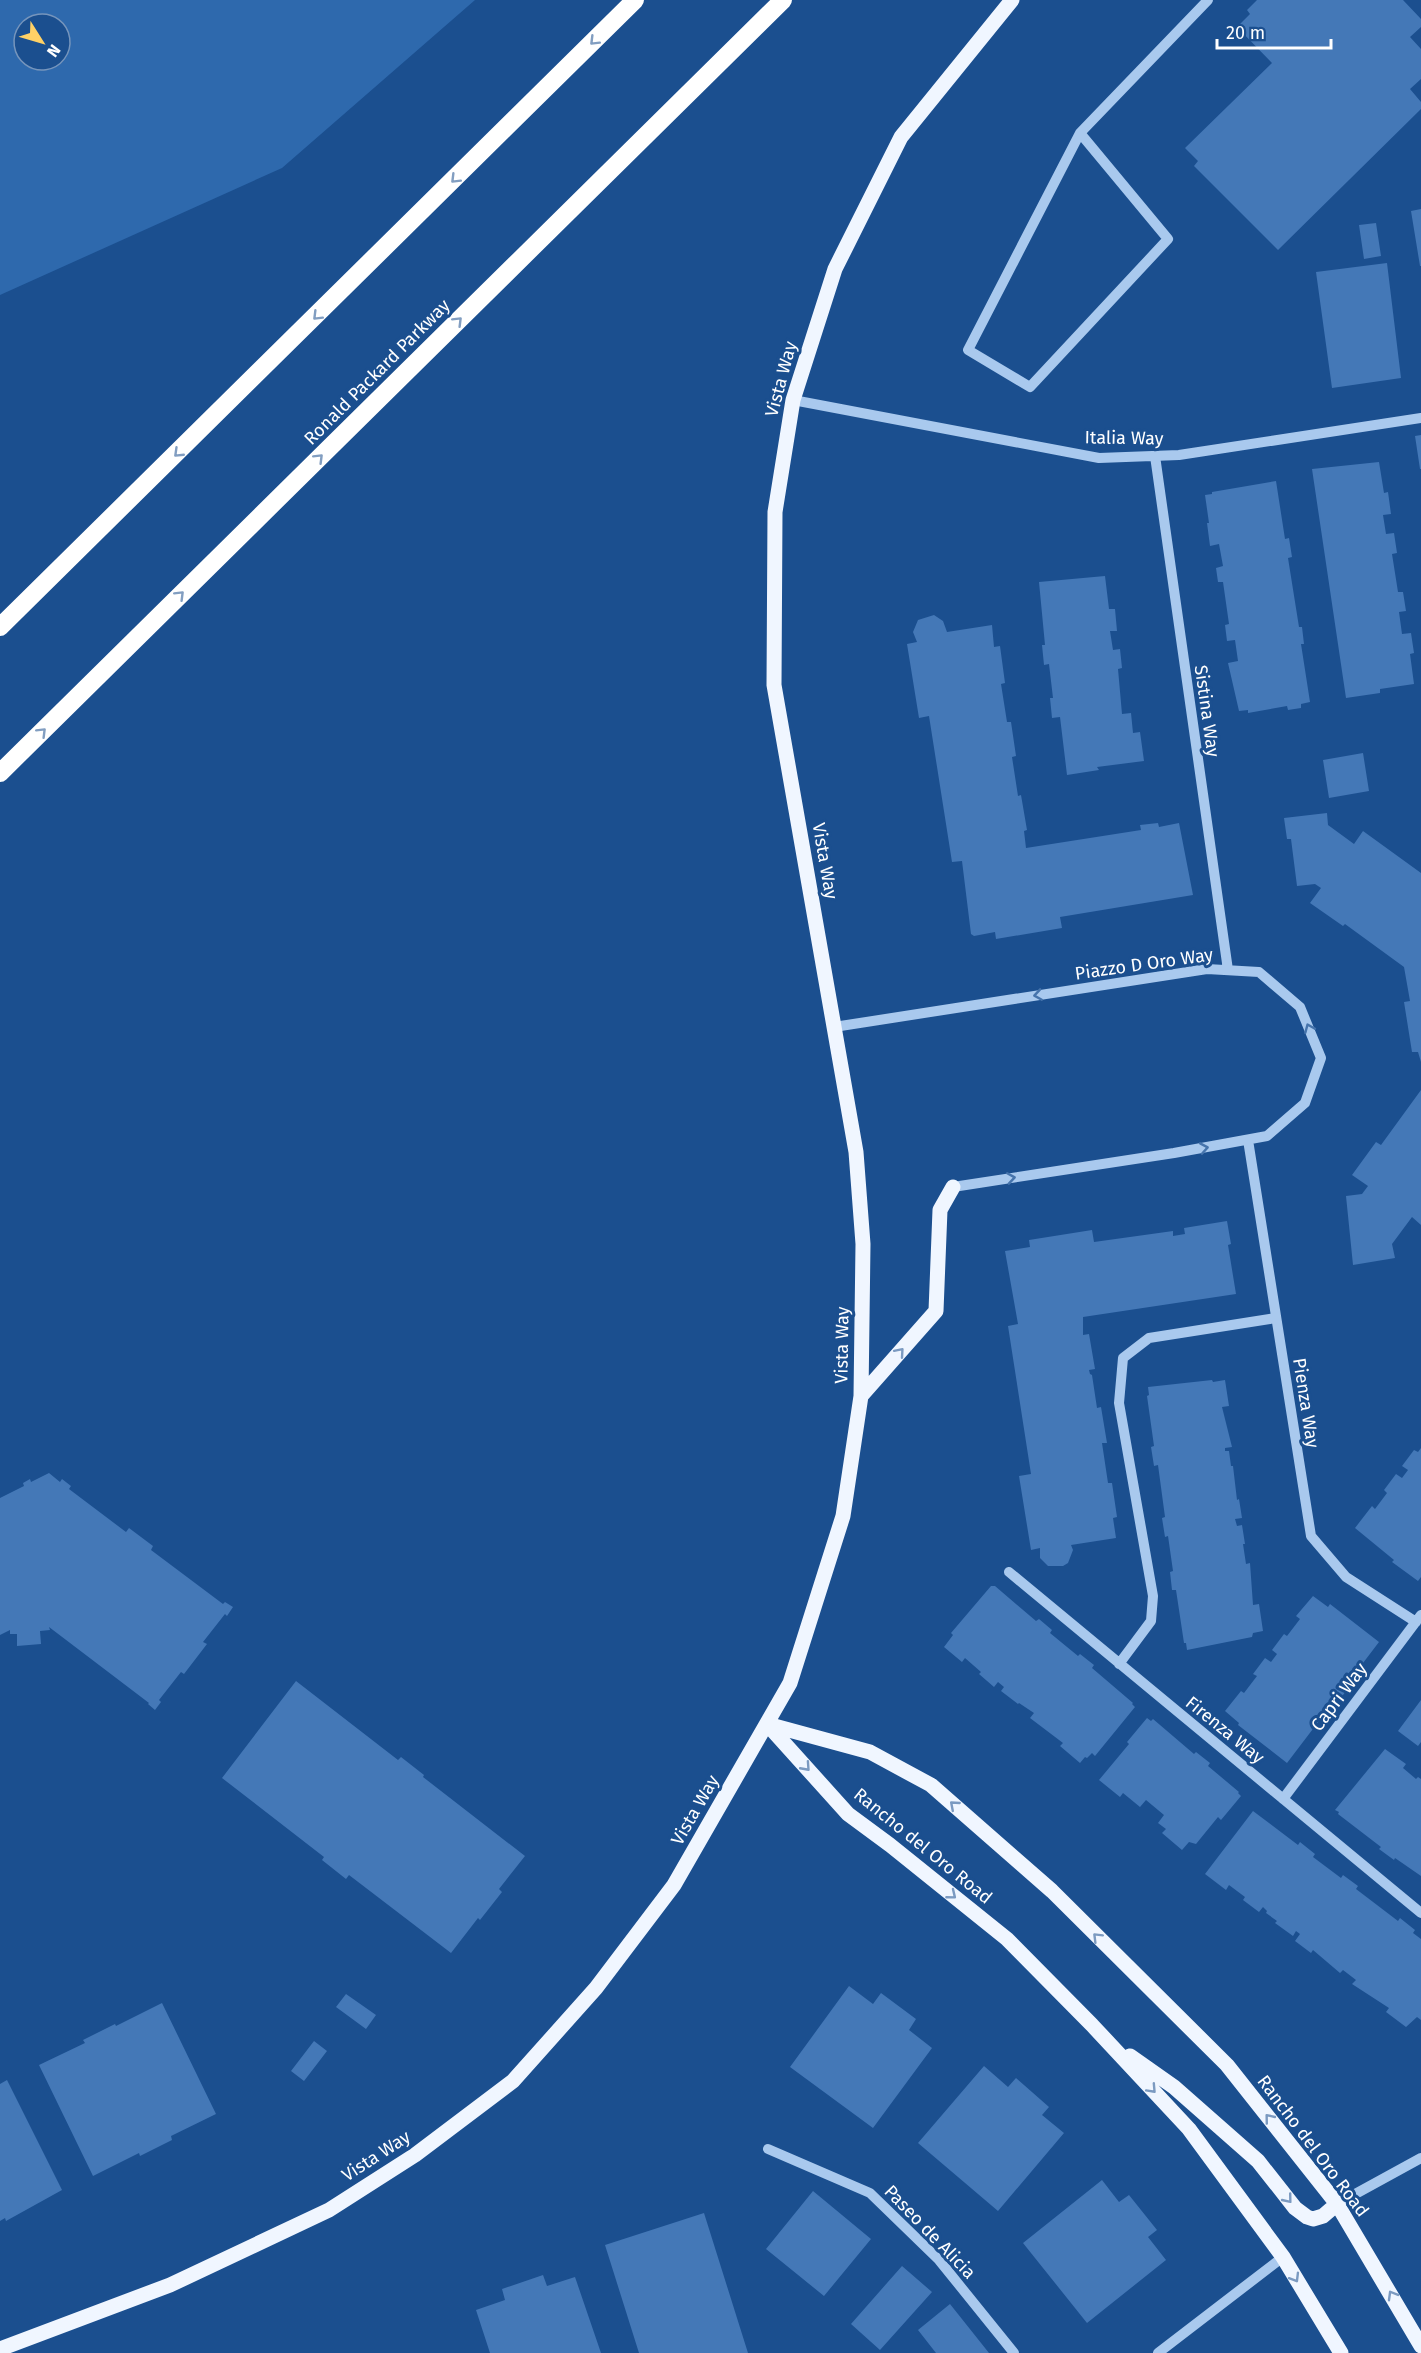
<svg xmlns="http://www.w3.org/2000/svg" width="1421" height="2353" font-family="'Fira Sans',sans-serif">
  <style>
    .green { fill: #2e69ad; fill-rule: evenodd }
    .building { fill: #4478b7 }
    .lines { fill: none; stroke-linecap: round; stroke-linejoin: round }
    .minor { stroke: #a9c9ee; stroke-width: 10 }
    .major { stroke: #f0f6ff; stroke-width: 15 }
    .highway { stroke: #fff; stroke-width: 18 }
    .oneway { stroke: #829ec1 }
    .oneway2 { stroke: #4674ac }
    .oneway3 { stroke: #7b9ac1 }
    .labels { text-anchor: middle; stroke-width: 6; stroke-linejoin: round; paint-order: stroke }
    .street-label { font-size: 18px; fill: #fff; stroke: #1b4f8f }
  </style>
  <rect width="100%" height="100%" fill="#1b4f8f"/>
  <!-- green -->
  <path class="green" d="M0,0H475L282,168L0,295ZM24,24H60V60H24Z"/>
  <!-- building -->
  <path class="building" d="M1257,0H1403L1421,19V27L1410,37L1421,49V79L1410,89L1421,102V109L1278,250L1194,166L1198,161L1185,148L1272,63L1237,27L1250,14L1247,10Z
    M1421,209V266H1420L1411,211Z
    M1376,223L1381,256L1364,259L1359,225Z
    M1387,263L1401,378L1332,388L1316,272Z
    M1421,435V469H1420L1415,436Z
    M1379,462L1384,493L1388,492L1391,514L1383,515L1386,534L1394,533L1397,553L1392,554L1398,592H1403L1406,611L1399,612L1402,634L1411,633L1414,653L1410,654L1414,684L1380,689V693L1346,698L1312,469Z
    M1276,481L1285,539L1289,538L1292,557L1288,558L1299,627H1302L1304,644H1301L1310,702L1301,704V708L1288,710L1287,706L1248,713V710L1239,711L1228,663L1238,661L1235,640L1227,641L1225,625L1229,624L1223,582H1218L1216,568L1223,566L1219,544L1210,546L1207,523H1209L1205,495L1212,494V492Z
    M1105,576L1109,609H1115L1117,631H1110L1113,650L1120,649L1122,668L1118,669L1122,714L1131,713L1133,733L1140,732L1144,761L1097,767L1099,770L1067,775L1060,717L1052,718L1050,698H1053L1049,664L1044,665L1042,645H1045L1039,582Z
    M934,615L943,621L947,632L992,625L994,647L1000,646L1005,683L1001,684L1007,722H1011L1016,756L1012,757L1018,796L1021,795L1027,830L1024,831L1026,848L1141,830L1140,825L1158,823L1159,827L1179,823L1193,895L1060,917L1062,928L996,939L995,932L974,936L971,934L962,861L952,862L929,716L919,718L907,644L917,642L913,632L918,620Z
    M1363,753L1369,791L1329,798L1323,760Z
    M1327,813L1328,825L1354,844L1363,831L1421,873V1062L1418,1052H1412L1404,1002L1410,1001L1404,967L1345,924L1343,926L1310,903L1321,888L1315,884L1297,886L1291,839H1287L1284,818Z
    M1421,1090V1225L1412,1217L1392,1244L1395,1258L1353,1265L1346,1196L1362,1194L1368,1186L1352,1175L1376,1142L1381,1145Z
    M1227,1221L1231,1244L1228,1245L1236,1294L1083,1317V1335L1089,1334L1095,1369L1089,1370L1090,1374L1092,1375L1097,1408L1101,1407L1107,1443H1102L1108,1483H1112L1117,1517L1113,1518L1116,1538L1071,1545L1073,1550L1068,1563L1063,1566H1048L1040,1558V1548L1031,1550L1019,1476L1031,1474L1008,1326L1018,1324L1005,1251L1030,1247L1029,1240L1092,1230L1094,1242L1173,1231V1236L1185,1234L1184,1228Z
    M1212,1380L1213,1382L1225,1380L1229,1406L1222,1407L1232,1447L1225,1448V1451H1229L1231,1466H1233L1237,1500L1239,1499L1242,1518L1235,1519L1237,1526L1242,1525L1245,1544H1243L1246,1564L1250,1563L1253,1605L1259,1604L1263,1631L1253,1633L1252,1637L1187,1650L1186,1643H1184L1176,1590H1172L1170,1572L1173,1571L1168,1536L1165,1537L1162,1518L1165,1517L1158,1465L1154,1466L1151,1447L1154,1446L1147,1396L1149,1395L1148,1387Z
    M1421,1448V1577L1418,1581L1392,1562L1394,1560L1355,1528L1372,1506L1375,1509L1387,1493L1384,1490L1396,1474L1402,1478L1408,1470L1402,1466L1414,1450L1418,1452Z
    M49,1473L60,1482L62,1479L71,1486L69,1489L126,1532L129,1528L153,1546L151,1550L223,1604L225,1602L233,1607L227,1616L225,1614L203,1642L207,1644L184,1674L181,1672L159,1700L161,1702L155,1710L148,1704L149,1703L49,1627L50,1630L40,1631L41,1644L17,1646V1634H10V1630L0,1635V1498L24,1486L23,1483L30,1479L31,1482Z
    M991,1586H995L1036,1621L1039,1619L1052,1630L1050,1633L1078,1656L1080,1654L1094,1665L1092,1668L1133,1703L1132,1704L1135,1707L1095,1756L1092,1753L1087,1758L1085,1757L1080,1763L1060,1746L1063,1743L1030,1718L1034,1713L1019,1703L1018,1704L1001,1691L1004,1687L998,1682L994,1687L979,1674L981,1672L965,1658L962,1662L944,1647L953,1635L951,1633Z
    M1313,1596L1328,1607L1330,1604L1379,1642L1344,1688L1346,1691L1325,1719L1322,1717L1287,1763L1238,1725L1239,1723L1225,1711L1241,1691L1244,1693L1257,1676L1253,1674L1265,1658L1271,1662L1277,1654L1272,1650L1284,1634L1287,1636L1300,1619L1296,1616Z
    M296,1681L398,1760L401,1757L424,1775L423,1777L525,1856L499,1889L502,1892L480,1920L478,1918L451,1953L349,1875L346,1879L322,1860L324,1857L222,1778Z
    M1421,1700V1742L1418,1746L1398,1731Z
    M1147,1718L1151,1721L1153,1719L1194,1754L1196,1752L1210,1763L1208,1766L1239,1792L1238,1793L1241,1796L1221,1820L1218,1817L1196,1844L1189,1842L1182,1850L1162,1833L1166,1829L1158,1823L1164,1815L1146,1800L1140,1807L1123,1793L1120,1797L1099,1780L1129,1744L1127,1742Z
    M1385,1749L1406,1764L1403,1768L1416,1779L1418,1777L1421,1779V1876L1395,1858L1394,1860L1379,1849L1381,1847L1338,1814L1339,1812L1335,1810Z
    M1253,1811L1298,1845L1300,1842L1315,1854L1313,1857L1341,1878L1343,1875L1358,1886L1356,1889L1398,1921L1400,1918L1415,1930L1413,1933L1421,1939V2020L1417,2017L1406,2027L1386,2012L1389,2008L1352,1984L1356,1980L1343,1970L1340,1973L1313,1950L1311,1953L1295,1941L1300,1934L1296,1931L1293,1936L1275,1923L1277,1921L1266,1913L1267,1911L1263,1907L1259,1912L1243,1900L1245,1897L1229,1885L1226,1890L1205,1874Z
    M849,1986L873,2004L881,1993L916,2019L909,2030L932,2048L873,2128L790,2067Z
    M346,1994L376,2015L366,2029L336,2007Z
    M162,2003L216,2114L171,2136L172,2140L140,2156L139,2153L93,2176L39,2065L85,2043L83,2040L115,2024L116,2026Z
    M314,2041L327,2051L304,2081L291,2071Z
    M984,2066L1008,2087L1016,2078L1049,2107L1042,2115L1064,2133L998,2211L918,2143Z
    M7,2080L62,2190L6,2221L5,2218L0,2221V2084Z
    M1102,2180L1119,2202L1129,2195L1157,2230L1148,2237L1166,2260L1087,2323L1023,2243Z
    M813,2191L871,2239L824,2296L766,2249Z
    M704,2213L748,2353H639L605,2245Z
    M902,2266L932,2292L880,2350L851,2324Z
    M543,2275L547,2286L575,2277L601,2353H490L476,2310L505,2300L502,2289Z
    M950,2304L989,2353H936L918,2330Z"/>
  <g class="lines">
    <!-- minor -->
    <path class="minor" d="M1080,133L1168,239L1030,387L968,350L1080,133L1208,0
      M793,400L1099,458L1179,455L1421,418
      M1155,456L1228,970
      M834,1027L1207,969L1259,972L1300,1007L1321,1058L1305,1103L1267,1136L1174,1153L953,1187
      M1248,1140L1311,1536L1346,1577L1416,1622
      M1009,1572L1421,1913
      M1119,1664L1151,1621L1153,1596L1119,1403L1123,1358L1149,1338L1276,1318
      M1283,1799L1421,1615
      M768,2149L870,2193L939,2260L1014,2353
      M1337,2204L1421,2158
      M1158,2353L1283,2257"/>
    <!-- major -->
    <path class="major" d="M861,1396L936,1311L940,1210L953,1187
      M767,1724L870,1752L931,1785L1052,1891L1227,2065L1337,2204L1421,2346
      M767,1724L848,1814L890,1845L1007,1939L1092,2025L1189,2129L1283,2257L1341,2353
      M1130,2056L1174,2087L1258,2161L1295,2208L1307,2217L1313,2219L1323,2216L1337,2204
      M0,2349L170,2285L329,2210L415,2155L513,2081L596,1988L674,1885L790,1683L843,1516L861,1396L863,1244L856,1152L774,685L775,512L793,400L835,269L901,137L1012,0"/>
    <!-- highway -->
    <path class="highway" d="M0,627L635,0
      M0,773L783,0"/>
  </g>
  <!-- one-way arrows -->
  <defs><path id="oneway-chevron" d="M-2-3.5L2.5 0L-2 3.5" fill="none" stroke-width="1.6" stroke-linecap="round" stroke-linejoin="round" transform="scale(1.5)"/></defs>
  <g class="oneway">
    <use href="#oneway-chevron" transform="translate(594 41) rotate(135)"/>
    <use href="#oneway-chevron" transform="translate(455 179) rotate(135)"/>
    <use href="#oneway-chevron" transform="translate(317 316) rotate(135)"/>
    <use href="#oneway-chevron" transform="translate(458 321) rotate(-45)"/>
    <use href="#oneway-chevron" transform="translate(178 453) rotate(136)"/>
    <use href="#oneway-chevron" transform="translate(319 458) rotate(-45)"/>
    <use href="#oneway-chevron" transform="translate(180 595) rotate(-45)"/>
    <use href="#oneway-chevron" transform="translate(42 732) rotate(-45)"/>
  </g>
  <g class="oneway2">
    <use href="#oneway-chevron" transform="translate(1038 995) rotate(171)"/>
    <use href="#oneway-chevron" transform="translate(1309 1028) rotate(-113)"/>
    <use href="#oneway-chevron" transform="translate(1204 1148) rotate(-10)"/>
    <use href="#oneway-chevron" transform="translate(1011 1178) rotate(-9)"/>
  </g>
  <g class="oneway3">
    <use href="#oneway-chevron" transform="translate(900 1352) rotate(-49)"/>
    <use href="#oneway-chevron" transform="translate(806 1767) rotate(48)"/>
    <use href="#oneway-chevron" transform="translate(954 1805) rotate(-139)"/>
    <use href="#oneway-chevron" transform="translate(952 1895) rotate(39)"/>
    <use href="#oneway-chevron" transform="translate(1097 1937) rotate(-135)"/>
    <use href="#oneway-chevron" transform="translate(1152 2089) rotate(47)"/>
    <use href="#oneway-chevron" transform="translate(1269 2118) rotate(-129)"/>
    <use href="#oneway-chevron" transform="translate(1288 2199) rotate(51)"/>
    <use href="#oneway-chevron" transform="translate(1295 2278) rotate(59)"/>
    <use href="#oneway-chevron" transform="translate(1392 2295) rotate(-120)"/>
  </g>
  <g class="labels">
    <!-- street labels -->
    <g class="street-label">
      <text transform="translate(377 372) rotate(-45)" y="6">Ronald Packard Parkway</text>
      <text transform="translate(781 379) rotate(-75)" y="6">Vista Way</text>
      <text transform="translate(1124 438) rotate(1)" y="6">Italia Way</text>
      <text transform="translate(1207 711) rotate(82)" y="6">Sistina Way</text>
      <text transform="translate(825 861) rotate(80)" y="6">Vista Way</text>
      <text transform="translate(1144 964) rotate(-8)" y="6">Piazzo D Oro Way</text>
      <text transform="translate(842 1345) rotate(-89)" y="6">Vista Way</text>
      <text transform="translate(1306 1403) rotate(81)" y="6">Pienza Way</text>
      <text transform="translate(1339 1697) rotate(-53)" y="6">Capri Way</text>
      <text transform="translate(1225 1730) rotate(39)" y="6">Firenza Way</text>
      <text transform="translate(695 1810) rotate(-60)" y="6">Vista Way</text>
      <text transform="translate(923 1846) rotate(39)" y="6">Rancho del Oro Road</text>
      <text transform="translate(1313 2146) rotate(53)" y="6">Rancho del Oro Road</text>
      <text transform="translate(376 2156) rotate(-33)" y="6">Vista Way</text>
      <text transform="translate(930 2232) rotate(46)" y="6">Paseo de Alicia</text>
    </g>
  </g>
  <!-- north arrow -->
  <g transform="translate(42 42) rotate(127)"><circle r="28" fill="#1b4f8f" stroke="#7695bc" stroke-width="1.5"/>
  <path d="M0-4.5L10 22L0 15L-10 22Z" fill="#ffd166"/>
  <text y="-9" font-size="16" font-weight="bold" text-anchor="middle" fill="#ffffff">N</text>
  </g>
  <!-- scale -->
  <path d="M1217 39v9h114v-9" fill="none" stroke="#ffffff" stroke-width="3"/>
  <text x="1226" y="39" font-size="18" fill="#ffffff" stroke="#1b4f8f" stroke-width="4.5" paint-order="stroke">20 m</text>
</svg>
